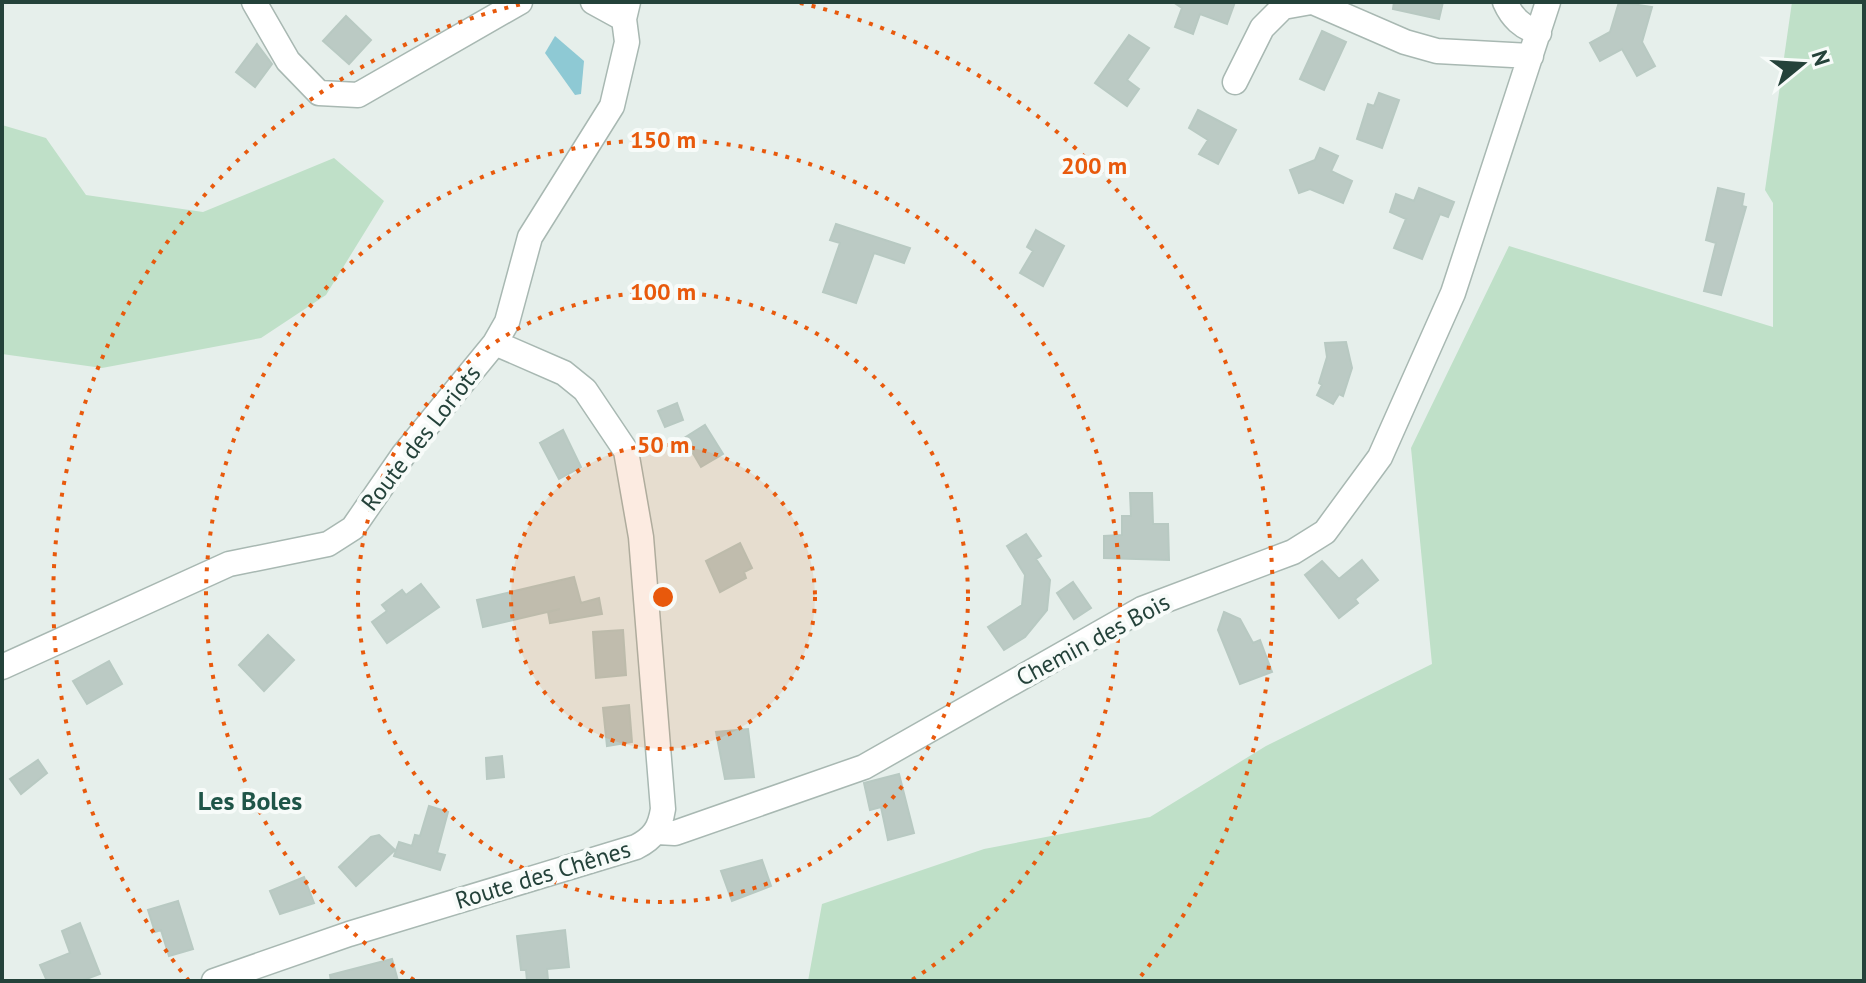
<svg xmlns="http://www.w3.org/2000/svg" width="1866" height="983" font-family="'PT Sans',sans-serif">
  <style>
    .green { fill: #bfe0c8 }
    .water { fill: #8ec9d4 }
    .building { fill: #bbcac4; stroke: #b8c9c2; stroke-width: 2 }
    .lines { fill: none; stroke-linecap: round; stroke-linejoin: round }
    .minor-casing { stroke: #a8b8b2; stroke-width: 27 }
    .minor { stroke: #fff; stroke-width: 24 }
    .ring { fill: none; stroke: #e8590c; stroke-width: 4; stroke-dasharray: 4 8 }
    .labels { text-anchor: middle; stroke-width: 8; stroke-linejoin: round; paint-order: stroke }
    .street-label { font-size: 24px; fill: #24423a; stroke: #f7fbf9 }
    .neighbourhood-label { font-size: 26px; font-weight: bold; fill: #1f5548; stroke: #f7fbf9 }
    .centre { fill: #e8590c; stroke: #f7fbf9; stroke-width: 4 }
    .ring-label { font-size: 24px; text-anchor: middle; font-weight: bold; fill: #e8590c; stroke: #f7fbf9; stroke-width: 8; stroke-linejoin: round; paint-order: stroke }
  </style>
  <rect width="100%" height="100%" fill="#e6efeb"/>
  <!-- green -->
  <path class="green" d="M1792,2H1864V981H808L822,904L984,849L1150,817L1266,746L1432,664L1411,448L1509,246L1773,327V203L1765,190Z
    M2,125L46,138L86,195L203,212L334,158L384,201L326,295L261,338L102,368L2,354Z"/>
  <!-- water -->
  <path class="water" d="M555,36L584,61L581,94L575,95L545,53Z"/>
  <!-- building -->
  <path class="building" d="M1173,2H1235L1227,24L1200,14L1193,34L1175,27L1182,8Z
    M1394,2H1443L1439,19L1393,9Z
    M1619,2L1652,7L1642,42L1655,66L1637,76L1622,49L1600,61L1590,43L1610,32Z
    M346,16L371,40L349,64L323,41Z
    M1322,31L1346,42L1324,90L1300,79Z
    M1129,35L1149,48L1127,80L1139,89L1127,106L1095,83Z
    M257,44L272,64L255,87L236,72Z
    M1379,93L1399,100L1382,148L1357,139L1368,104L1374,106Z
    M1198,110L1236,130L1218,164L1199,154L1208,140L1189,128Z
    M1320,148L1338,156L1331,171L1352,181L1343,203L1310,189L1299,193L1290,170L1315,160Z
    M1419,188L1454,202L1448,217L1440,214L1422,259L1394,248L1406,219L1390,212L1396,194L1414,201Z
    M1718,188L1744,194L1742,206L1746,207L1721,295L1704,291L1716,243L1706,240Z
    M836,224L910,248L904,263L874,253L856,303L823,292L840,243L830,240Z
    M1036,230L1064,246L1043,286L1020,273L1033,251L1027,247Z
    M1346,342L1352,368L1343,396L1339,394L1333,404L1317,395L1322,385L1319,383L1327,357L1325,343Z
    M677,403L683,420L665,427L658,411Z
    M705,425L723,454L701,467L684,438Z
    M563,430L581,467L559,479L540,443Z
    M1130,493H1152L1153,524H1168L1169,560L1104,558V536L1122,535V516H1131Z
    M1026,534L1041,556L1036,559L1050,580L1047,610L1025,637L1004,650L988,627L1022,605L1025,575L1007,546Z
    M740,543L752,568L744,572L746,578L720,592L706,561Z
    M1362,560L1378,580L1355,599L1358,603L1339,618L1305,575L1322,561L1339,579Z
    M574,577L581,603L599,598L602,614L550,623L548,612L560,609L483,627L477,600Z
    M1073,582L1091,608L1074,619L1057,593Z
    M421,584L439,607L387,643L372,622L387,611L382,605L402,590L406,595Z
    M1224,612L1240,619L1253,643L1260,640L1272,672L1240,684L1218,630Z
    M623,630L626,675L596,678L593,632Z
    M268,635L294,660L264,691L239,665Z
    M109,661L122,684L87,704L73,681Z
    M629,705L632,742L607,746L603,708Z
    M748,729L754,777L725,779L716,732Z
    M502,756L504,777L487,779L486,758Z
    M38,760L47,773L21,794L10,779Z
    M899,774L914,833L888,840L881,807L870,810L864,783Z
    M429,806L448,812L437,853L445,855L440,870L394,856L399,842L412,846L415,835L420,836Z
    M379,835L395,850L356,886L339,867L371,837Z
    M762,860L771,886L732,901L721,871Z
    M304,877L314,903L280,914L270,891Z
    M178,901L193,949L169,956L161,930L155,932L148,910Z
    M80,923L100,974L81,981H47L40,965L70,953L62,931Z
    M565,930L569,967L547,969L548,980L527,981L526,970H521L517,936Z
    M392,959L398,981H331L330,975Z"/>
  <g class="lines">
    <defs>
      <path id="minor" d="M254,2L288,61L319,93L358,95L520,2
        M593,2L624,19
        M1313,2L1405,42L1437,51L1531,56
        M1505,2C1512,18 1522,27 1539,33
        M1235,82L1262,28L1283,7L1311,2
        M2,667L229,564L328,544L353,528L404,454L495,343L507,322L530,237L612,106L627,42L624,19L628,2
        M657,832L675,833L864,767L1142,609L1293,552L1325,532L1380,457L1453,293L1548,2
        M214,981L349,934L636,847C654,838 660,828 663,809L641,537L626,451L585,390L564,373L495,343"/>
    </defs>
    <!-- minor casing -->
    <use href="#minor" class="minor-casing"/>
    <!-- minor -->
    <use href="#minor" class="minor"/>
  </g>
  <!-- distance rings -->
  <circle cx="663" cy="597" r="152" fill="#e8590c" fill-opacity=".12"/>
  <g class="ring">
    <circle cx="663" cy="597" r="152"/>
    <circle cx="663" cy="597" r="305"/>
    <path d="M414 980A457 457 0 1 1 912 980"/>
    <path d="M189 981A610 610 0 0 1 526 3M800 3A610 610 0 0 1 1137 981"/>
  </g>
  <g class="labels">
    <!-- street labels -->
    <g class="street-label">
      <text transform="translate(421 438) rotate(-52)" y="8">Route des Loriots</text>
      <text transform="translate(1093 640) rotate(-28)" y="8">Chemin des Bois</text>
      <text transform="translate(543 875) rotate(-17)" y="8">Route des Chênes</text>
    </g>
    <!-- neighbourhood labels -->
    <g class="neighbourhood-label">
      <text x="250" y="810">Les Boles</text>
    </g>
  </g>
  <circle cx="663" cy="597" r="12" class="centre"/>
  <g class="ring-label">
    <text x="663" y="148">150 m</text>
    <text x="1094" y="174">200 m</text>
    <text x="663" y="300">100 m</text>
    <text x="663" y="453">50 m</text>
  </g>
  <!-- border -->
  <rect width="1866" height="983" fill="none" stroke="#24423a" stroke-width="8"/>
  <!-- north arrow -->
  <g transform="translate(1802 64) rotate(72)" stroke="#f7fbf9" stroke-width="6" paint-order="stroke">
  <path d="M0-6L14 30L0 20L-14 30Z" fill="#24423a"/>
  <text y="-12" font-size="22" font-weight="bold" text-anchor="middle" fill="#24423a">N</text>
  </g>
</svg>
